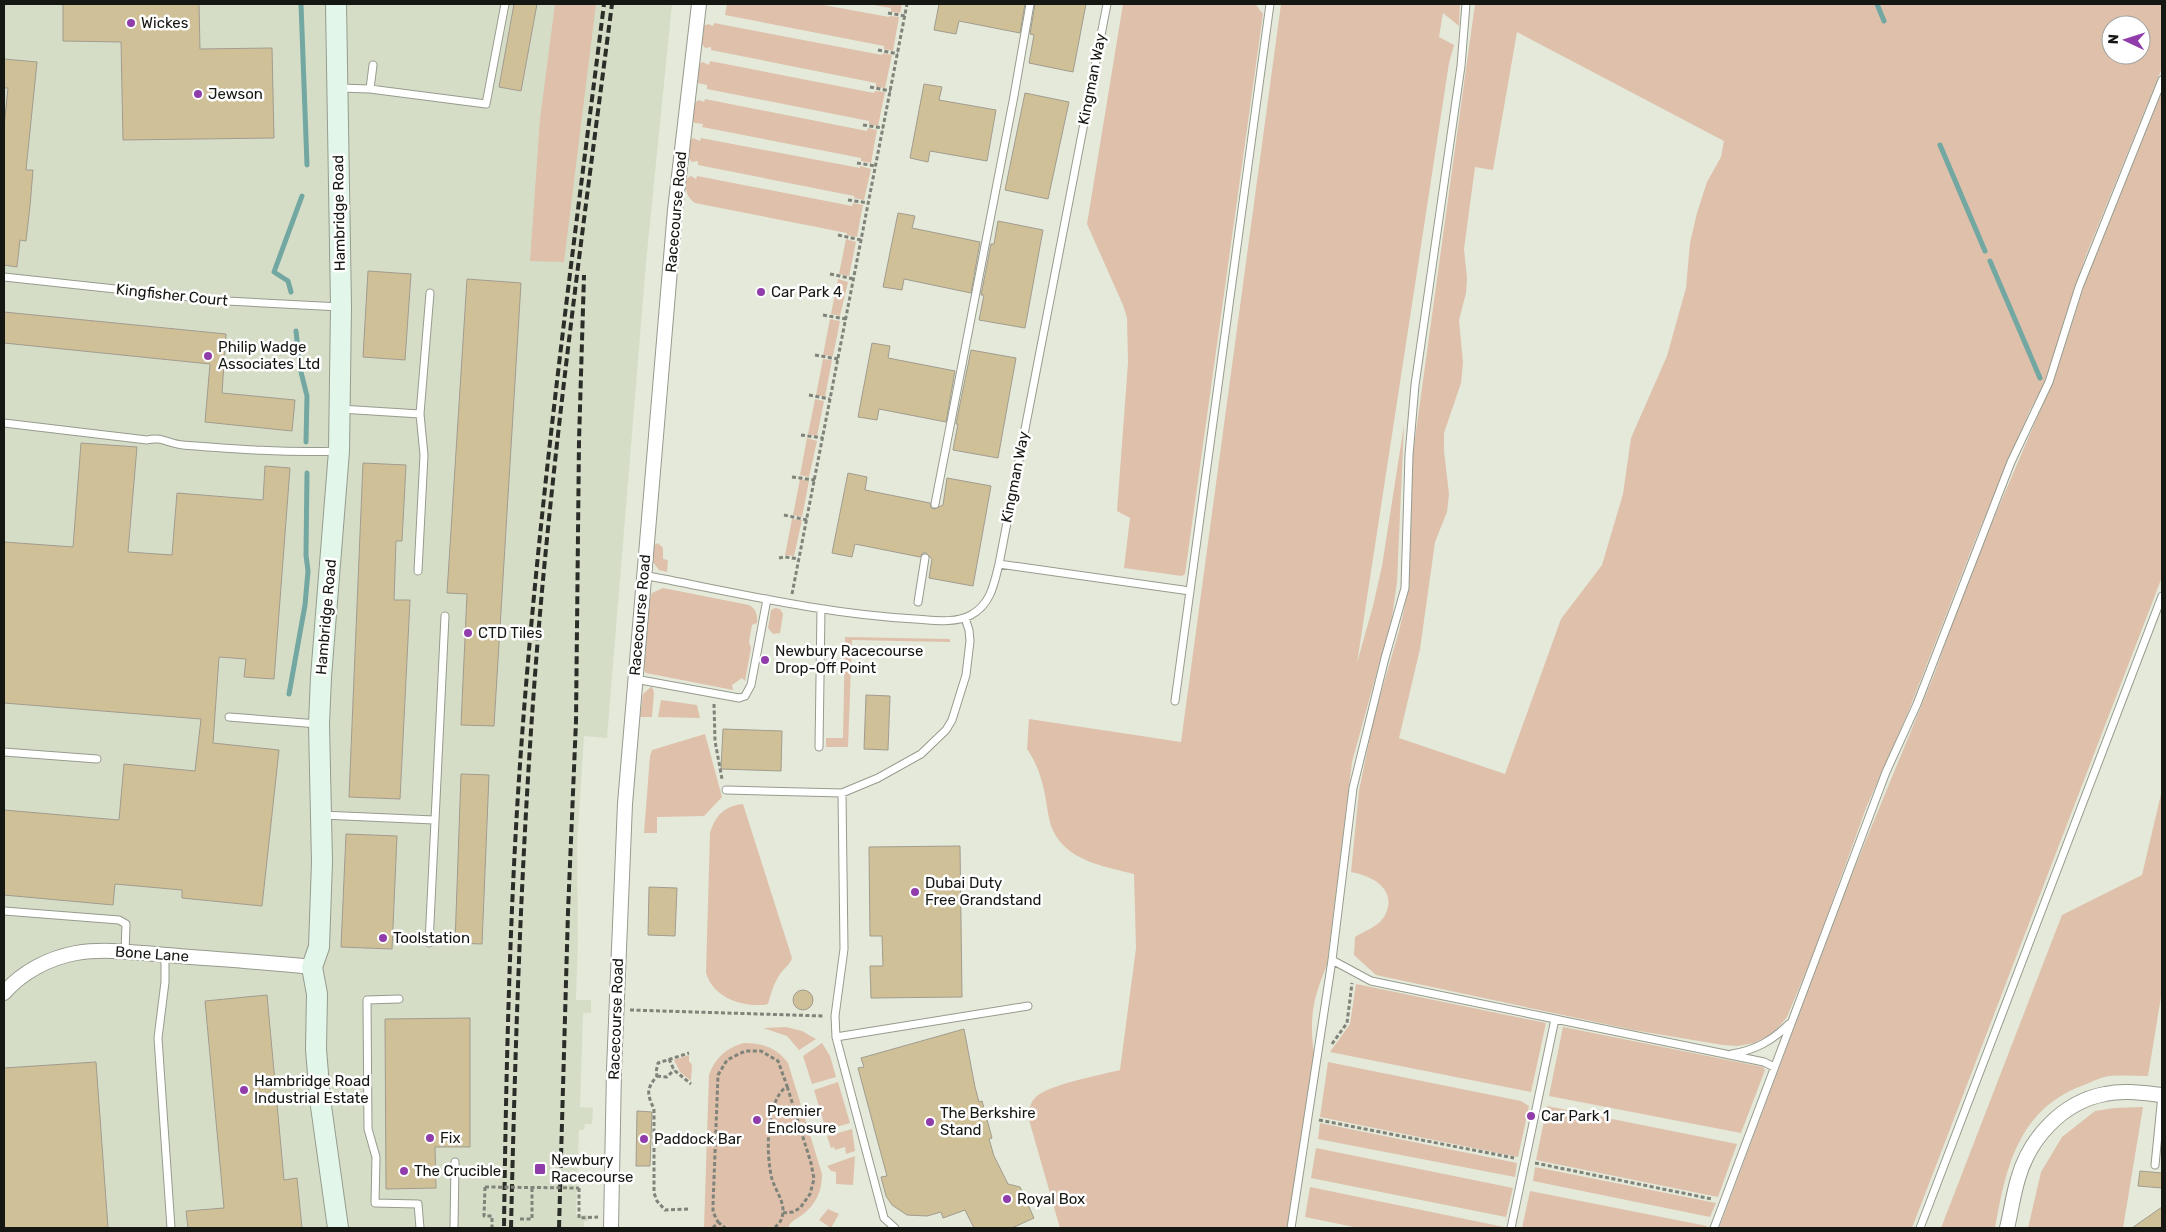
<svg xmlns="http://www.w3.org/2000/svg" width="2166" height="1232" font-family="Rubik,sans-serif">
  <style>
    .built { fill: #d6ddc7 }
    .green { fill: #dec0ab; fill-rule: evenodd }
    .lines { fill: none; stroke-linecap: round; stroke-linejoin: round }
    .stream { stroke: #72a7a2; stroke-width: 5 }
    .building { fill: #d0c098; stroke: #a19c8e }
    .lane-casing { stroke: #969b8e; stroke-width: 9 }
    .street-casing { stroke: #969b8e; stroke-width: 16 }
    .secondary-casing { stroke: #969b8e; stroke-width: 22 }
    .path { stroke: #7f8379; stroke-width: 3; stroke-dasharray: 4 2.5; stroke-linecap: butt }
    .lane { stroke: #fff; stroke-width: 7 }
    .street { stroke: #fff; stroke-width: 14 }
    .secondary { stroke: #e2f7e9; stroke-width: 20 }
    .rail { stroke: #2b2e28; stroke-width: 4; stroke-dasharray: 8 4; stroke-linecap: butt }
    .path-bridge { stroke: #7f8379; stroke-width: 3; stroke-dasharray: 4 2.5; stroke-linecap: butt }
    .poi-dot { fill: #903dab; stroke: #fff; stroke-width: 2 }
    .labels { text-anchor: middle; stroke-width: 5; stroke-linejoin: round; paint-order: stroke }
    .poi-label { font-size: 15px; fill: #151712; stroke: #fff; text-anchor: start }
    .street-label { font-size: 15px; fill: #151712; stroke: #fff }
  </style>
  <rect width="100%" height="100%" fill="#e4e9da"/>
  <!-- built -->
  <path class="built" d="M4,4H672L646,263L607,738L584,736L577,845L578,940L576,1000H591V1013H583L580,1107L593,1108L592,1124H585L584,1130H579L576,1215H588V1221H584V1228H4Z"/>
  <!-- green -->
  <path class="green" d="M555,4H596L564,262L530,261L540,119Z
    M727,4H818L889,17L890,16L899,17L893,51L884,49V46L725,15Z
    M868,4H902L900,13L891,12V8Z
    M1123,4H1251L1256,5L1263,14L1185,574L1182,576L1124,568L1130,518L1117,511L1128,363L1127,318L1123,305L1087,224Z
    M1281,4H1460L1459,26L1443,13L1439,37L1454,45L1449,63L1357,663L1373,606L1382,566L1404,425L1397,582L1392,617L1352,762L1327,965C1313,998 1309,1018 1314,1054L1288,1228H1060L1029,1120C1029,1112 1029,1104 1035,1098C1046,1085 1101,1075 1120,1070L1136,948L1134,874C1107,867 1072,862 1056,836C1048,824 1048,809 1045,795C1042,779 1037,763 1027,749L1029,719L1181,742Z
    M1475,4H2162V68L2085,258L2044,385L2030,410L1976,538L1909,710L1866,808L1814,952L1787,1017L1779,1027L1768,1036L1754,1043L1737,1046L1723,1045L1633,1030L1376,975L1354,955L1355,937C1363,932 1379,926 1384,917C1399,891 1374,876 1351,872L1359,791L1374,717L1399,631L1406,601L1409,565L1413,453ZM2111,25H2141V55H2111ZM1517,32L1724,141L1721,157L1707,182L1697,213L1690,243L1686,288L1667,356L1631,438L1623,494L1602,565L1561,619L1505,774L1399,738L1420,649L1435,542L1447,512L1449,494L1444,451V433L1461,383L1463,363L1459,320L1466,293L1467,278L1464,249L1475,167L1493,170Z
    M714,23L882,55L883,53L892,55L885,88L876,87V83L711,50V47L705,48L702,44L704,26L708,24L713,26Z
    M710,61L874,93L875,91L885,92L878,126L869,124V121L707,89V85L698,83L699,64L703,62L709,65Z
    M2162,90V577L1912,1228H1719L1850,879L1934,675L1972,569L2055,376L2085,283Z
    M705,99L867,131L868,128L877,130L871,163L861,161V158L702,127L703,124L695,123L692,120L694,103L699,100L704,102Z
    M693,138L700,141L701,138L860,168V166L871,169L864,200L854,198V196L698,165V161L692,162L689,159L690,141Z
    M691,176L696,179L697,176L852,206L853,203L863,205L857,237L847,235V233L695,203C687,197 685,191 686,179Z
    M846,239L856,242L849,276L839,274Z
    M838,279L848,282L840,316L831,314Z
    M830,319L840,321L833,356L823,355Z
    M823,359L832,360L825,397L816,395Z
    M815,399L824,401L817,436L808,434Z
    M807,438L817,441L809,477L800,475Z
    M800,479L809,481L802,517L793,515Z
    M792,519L802,520L794,556L785,555Z
    M658,543L663,548V559L668,560L667,572L659,570L653,562V546Z
    M663,588L749,605C756,609 758,615 757,623L752,625L749,642L751,648L745,681L742,678L732,685L733,690L646,673L644,670L650,599L652,593Z
    M775,608L780,609L783,614L780,633L773,634L768,628L771,610Z
    M845,637L950,639V642L852,640L848,747H826V738H843Z
    M652,686L654,693L652,717H640L643,694Z
    M661,700L697,705L700,718L658,717Z
    M705,734L722,797L704,816L657,817V833H644L650,756L652,750Z
    M2162,790V991L2148,1076C2135,1076 2122,1075 2109,1076C2101,1077 2092,1082 2084,1085C2018,1109 2006,1167 1995,1228H1941L2062,915L2142,875Z
    M743,804L792,958C790,965 784,968 780,974C774,983 771,993 768,1004L764,1005C740,1006 714,998 706,973L710,833C715,816 724,806 743,804Z
    M1356,984L1546,1023L1531,1092L1330,1052L1350,1024Z
    M786,1027L802,1031L816,1039L799,1050L787,1036L763,1028Z
    M1563,1027L1763,1067L1765,1070L1741,1133L1549,1096Z
    M744,1043C763,1043 777,1048 788,1063L822,1174C822,1191 816,1205 802,1215C796,1219 790,1222 788,1228H704L709,1075C715,1058 726,1048 744,1043Z
    M822,1043L830,1056L836,1077L812,1084L803,1056Z
    M689,1055V1061L692,1065L691,1081L680,1072L674,1060Z
    M1328,1062L1521,1101L1529,1106L1518,1157L1320,1117Z
    M838,1082L850,1123L826,1130L814,1090Z
    M1547,1106L1737,1144L1718,1197L1536,1160Z
    M2143,1107L2123,1228H2028L2041,1172L2062,1137L2095,1111L2114,1108Z
    M1320,1123L1517,1163L1515,1177L1318,1139Z
    M852,1129L855,1151L846,1154L845,1147L835,1150L834,1147L831,1148L827,1136Z
    M1316,1148L1513,1188L1506,1217L1311,1178Z
    M855,1156L853,1185L836,1184V1172L831,1171L827,1166Z
    M1535,1167L1716,1203L1710,1217L1533,1181Z
    M1310,1187L1504,1227L1359,1228L1305,1217Z
    M1530,1191L1707,1226L1706,1228H1522Z
    M828,1209L839,1214L831,1228L819,1220Z"/>
  <g class="lines">
    <!-- stream -->
    <path class="stream" d="M301,4L307,165
      M1877,4L1884,21
      M1940,145L1985,251
      M1990,261L2040,378
      M291,292L288,281L274,272L302,196
      M296,331L300,368L307,396L306,442
      M289,694L305,605L308,571L306,555L307,473"/>
  </g>
  <!-- building -->
  <path class="building" d="M63,4H199L200,49L272,48L274,138L123,140L121,42L63,41Z
    M514,4H537L521,91L499,87Z
    M939,4H1025L1020,33L959,21L956,34L934,30Z
    M1035,4H1086L1073,72L1029,63L1034,35L1030,34Z
    M4,59L37,62L26,170H33L30,206L26,241L20,240L17,267L4,265V127L8,88H4Z
    M924,84L942,87L939,100L996,110L987,161L930,151L928,162L910,158Z
    M1025,93L1069,102L1048,199L1005,190Z
    M898,213L915,216L912,228L980,242L971,293L904,279L902,290L883,287Z
    M998,221L1043,230L1025,328L979,320L984,295H981L991,244H994Z
    M368,271L411,274L405,360L363,357Z
    M467,279L521,283L494,726L461,725L467,594L447,593Z
    M4,312L226,334L222,393L295,400L292,431L205,422L210,364L4,343Z
    M872,343L890,346L888,358L955,371L946,422L879,409L877,420L858,417Z
    M971,350L1016,358L998,458L953,450L958,424H956Z
    M81,443L137,447L128,552L172,555L177,493L263,500L265,466L290,468L274,679L244,677L246,659L219,657L213,743L279,750L262,906L182,898V890L115,884L113,905L4,895V810L119,820L124,764L195,771L201,719L4,703V542L73,547Z
    M363,463L406,465L402,541H396L394,600H410L400,799L349,797Z
    M848,473L867,477L865,490L930,503L931,508L934,509L943,505L947,478L991,486L973,586L929,578L932,559L926,553H923L920,557L855,544L852,557L832,553Z
    M866,695L890,696L888,750L864,749Z
    M723,729L782,731L781,771L721,769Z
    M461,774L489,775L482,944L455,943Z
    M346,834L397,836L392,949L341,947Z
    M960,846L962,997L871,998L870,966H883L882,936H870L869,847Z
    M649,887L677,888L675,936L648,935Z
    M793 1000a10 10 0 1 1 20 0a10 10 0 1 1-20 0Z
    M267,995L284,1180L297,1178L302,1228H188L186,1211L224,1208L205,1001Z
    M470,1018V1147H435L436,1188L386,1189L385,1019Z
    M964,1029L975,1087L979,1102L982,1101L992,1138L989,1139L994,1156L1008,1184L1020,1187L1034,1218L1012,1228H974L965,1210L943,1218L941,1212L927,1216L907,1215L892,1205L886,1196L881,1177L887,1176L858,1068L864,1067L861,1058Z
    M96,1062L108,1228H4V1068Z
    M637,1111L652,1112L650,1166H636Z
    M2140,1171L2162,1173V1188L2138,1186Z
    M2162,1207V1228H2132Z"/>
  <g class="lines">
    <defs>
      <path id="lane" d="M340,88L370,89L373,65
        M370,89L486,104L505,4
        M4,277L227,301L340,307
        M340,409L420,414
        M4,423L147,440C161,436 169,444 183,445C235,449 286,453 338,451
        M935,504L1014,96L1030,4
        M999,564L1190,591L1270,4
        M418,571L424,455L420,414L430,293
        M643,575C733,592 823,614 915,619C933,620 954,624 971,615C991,604 994,584 999,564L1107,4
        M918,602L925,558
        M635,679L739,698L745,696L751,685L767,599
        M1175,701L1190,591
        M229,717L318,724
        M819,747L821,609
        M4,752L97,759
        M726,790L842,793L878,778L921,754L946,730L952,720L966,675L970,641L969,630L965,618
        M842,793L844,949L835,1016L836,1037L884,1218L895,1228
        M322,815L434,820
        M4,911L119,920L126,924L125,952
        M429,943L445,616
        M165,955V982L158,1038L171,1228
        M1332,960L1371,981L1555,1019L1511,1228
        M399,999L367,1000L368,1129L376,1157L375,1203L418,1204L420,1228
        M1555,1019L1764,1062L1774,1067
        M836,1037L1028,1006
        M1732,1054C1755,1050 1772,1041 1789,1024
        M2155,1165L2162,1095
        M454,1228L455,1162
        M1291,1228L1332,960L1353,788L1385,658L1405,588L1409,455L1415,385L1461,66L1466,4
        M1714,1228L1886,772L1917,704L2011,462L2049,382L2079,287L2162,80
        M1920,1228L2162,596"/>
      <path id="street" d="M4,993C22,972 49,958 76,953C106,948 137,953 167,955C215,959 264,962 312,967
        M611,1228L614,1070L625,804L675,210L699,4
        M2007,1228C2011,1212 2013,1195 2018,1179C2029,1139 2062,1102 2105,1094C2124,1090 2143,1093 2162,1095"/>
      <path id="secondary" d="M336,4L341,307L339,451L321,677L319,724L322,862L319,947L312,967L317,994L316,1049L320,1099L338,1228"/>
    </defs>
    <!-- lane casing -->
    <use href="#lane" class="lane-casing"/>
    <!-- street casing -->
    <use href="#street" class="street-casing"/>
    <!-- secondary casing -->
    <use href="#secondary" class="secondary-casing"/>
    <!-- path -->
    <path class="path" d="M888,13L905,16
      M878,50L898,54
      M870,87L891,91
      M863,125L883,128
      M857,163L876,166
      M848,200L869,203
      M838,235L861,240
      M830,274L854,279
      M823,315L846,319
      M815,355L838,359
      M809,395L830,399
      M801,435L823,438
      M792,477L815,480
      M784,515L807,520
      M779,558L785,557L799,559
      M792,594L907,4
      M714,704L715,741L722,779
      M630,1010L824,1016
      M1332,1044L1347,1023L1352,983
      M669,1059L674,1070L691,1084
      M657,1076L667,1077L674,1070
      M1319,1120L1514,1158
      M1535,1163L1712,1199
      M485,1187L484,1216H492V1228
      M579,1188V1218L598,1217
      M688,1209L665,1210L657,1201L654,1193V1109C647,1094 646,1089 657,1076L656,1072L658,1063L689,1053
      M783,1213L793,1212L800,1208L810,1194L814,1179L811,1163L787,1086
      M520,1219H532V1187
      M718,1222L725,1228
      M713,1228L718,1222L713,1212V1205L718,1075L727,1060L745,1051H761L778,1061L787,1086C765,1102 766,1156 772,1179C775,1189 782,1198 783,1209C783,1217 781,1224 773,1228"/>
    <!-- lane -->
    <use href="#lane" class="lane"/>
    <!-- street -->
    <use href="#street" class="street"/>
    <!-- secondary -->
    <use href="#secondary" class="secondary"/>
    <!-- rail -->
    <path class="rail" d="M504,1226C506,1082 509,938 518,794C535,530 571,267 604,4
      M511,1228C516,1012 523,796 543,580C561,388 587,196 612,4
      M559,1228L568,912L576,721L579,441L584,275"/>
    <!-- path-bridge -->
    <path class="path-bridge" d="M485,1187L579,1188"/>
  </g>
  <!-- markers -->
  <g class="poi-dot">
    <circle cx="131" cy="23" r="5"/>
    <circle cx="198" cy="94" r="5"/>
    <circle cx="761" cy="292" r="5"/>
    <circle cx="208" cy="356" r="5"/>
    <circle cx="468" cy="633" r="5"/>
    <circle cx="765" cy="660" r="5"/>
    <circle cx="915" cy="892" r="5"/>
    <circle cx="383" cy="938" r="5"/>
    <circle cx="244" cy="1090" r="5"/>
    <circle cx="1531" cy="1116" r="5"/>
    <circle cx="757" cy="1120" r="5"/>
    <circle cx="930" cy="1122" r="5"/>
    <circle cx="430" cy="1138" r="5"/>
    <circle cx="644" cy="1139" r="5"/>
    <rect x="534" y="1163" width="12" height="12" rx="2.5"/>
    <circle cx="404" cy="1171" r="5"/>
    <circle cx="1007" cy="1199" r="5"/>
  </g>
  <g class="labels">
    <!-- poi labels -->
    <g class="poi-label">
      <text x="141" y="28">Wickes</text>
      <text x="208" y="99">Jewson</text>
      <text x="771" y="297">Car Park 4</text>
      <text x="218" y="352">Philip Wadge<tspan x="218" dy="17">Associates Ltd</tspan></text>
      <text x="478" y="638">CTD Tiles</text>
      <text x="775" y="656">Newbury Racecourse<tspan x="775" dy="17">Drop-Off Point</tspan></text>
      <text x="925" y="888">Dubai Duty<tspan x="925" dy="17">Free Grandstand</tspan></text>
      <text x="393" y="943">Toolstation</text>
      <text x="254" y="1086">Hambridge Road<tspan x="254" dy="17">Industrial Estate</tspan></text>
      <text x="767" y="1116">Premier<tspan x="767" dy="17">Enclosure</tspan></text>
      <text x="940" y="1118">The Berkshire<tspan x="940" dy="17">Stand</tspan></text>
      <text x="1541" y="1121">Car Park 1</text>
      <text x="440" y="1143">Fix</text>
      <text x="654" y="1144">Paddock Bar</text>
      <text x="551" y="1165">Newbury<tspan x="551" dy="17">Racecourse</tspan></text>
      <text x="414" y="1176">The Crucible</text>
      <text x="1017" y="1204">Royal Box</text>
    </g>
    <!-- street labels -->
    <g class="street-label">
      <text transform="translate(1092 79) rotate(-79)" y="5">Kingman Way</text>
      <text transform="translate(676 212) rotate(-85)" y="5">Racecourse Road</text>
      <text transform="translate(339 213) rotate(-91)" y="5">Hambridge Road</text>
      <text transform="translate(172 295) rotate(6)" y="5">Kingfisher Court</text>
      <text transform="translate(1015 477) rotate(-79)" y="5">Kingman Way</text>
      <text transform="translate(640 615) rotate(-85)" y="5">Racecourse Road</text>
      <text transform="translate(326 617) rotate(-85)" y="5">Hambridge Road</text>
      <text transform="translate(152 954) rotate(4)" y="5">Bone Lane</text>
      <text transform="translate(616 1019) rotate(-88)" y="5">Racecourse Road</text>
    </g>
  </g>
  <!-- border -->
  <rect width="2166" height="1232" fill="none" stroke="#151712" stroke-width="10"/>
  <!-- north arrow -->
  <g transform="translate(2126 40) rotate(274)"><circle r="24" fill="#ffffff" stroke="#a1a2a0"/>
  <path d="M0-4L9 19L0 12L-9 19Z" fill="#903dab"/>
  <text y="-8" font-size="14" font-weight="bold" text-anchor="middle" fill="#151712">N</text>
  </g>
</svg>
